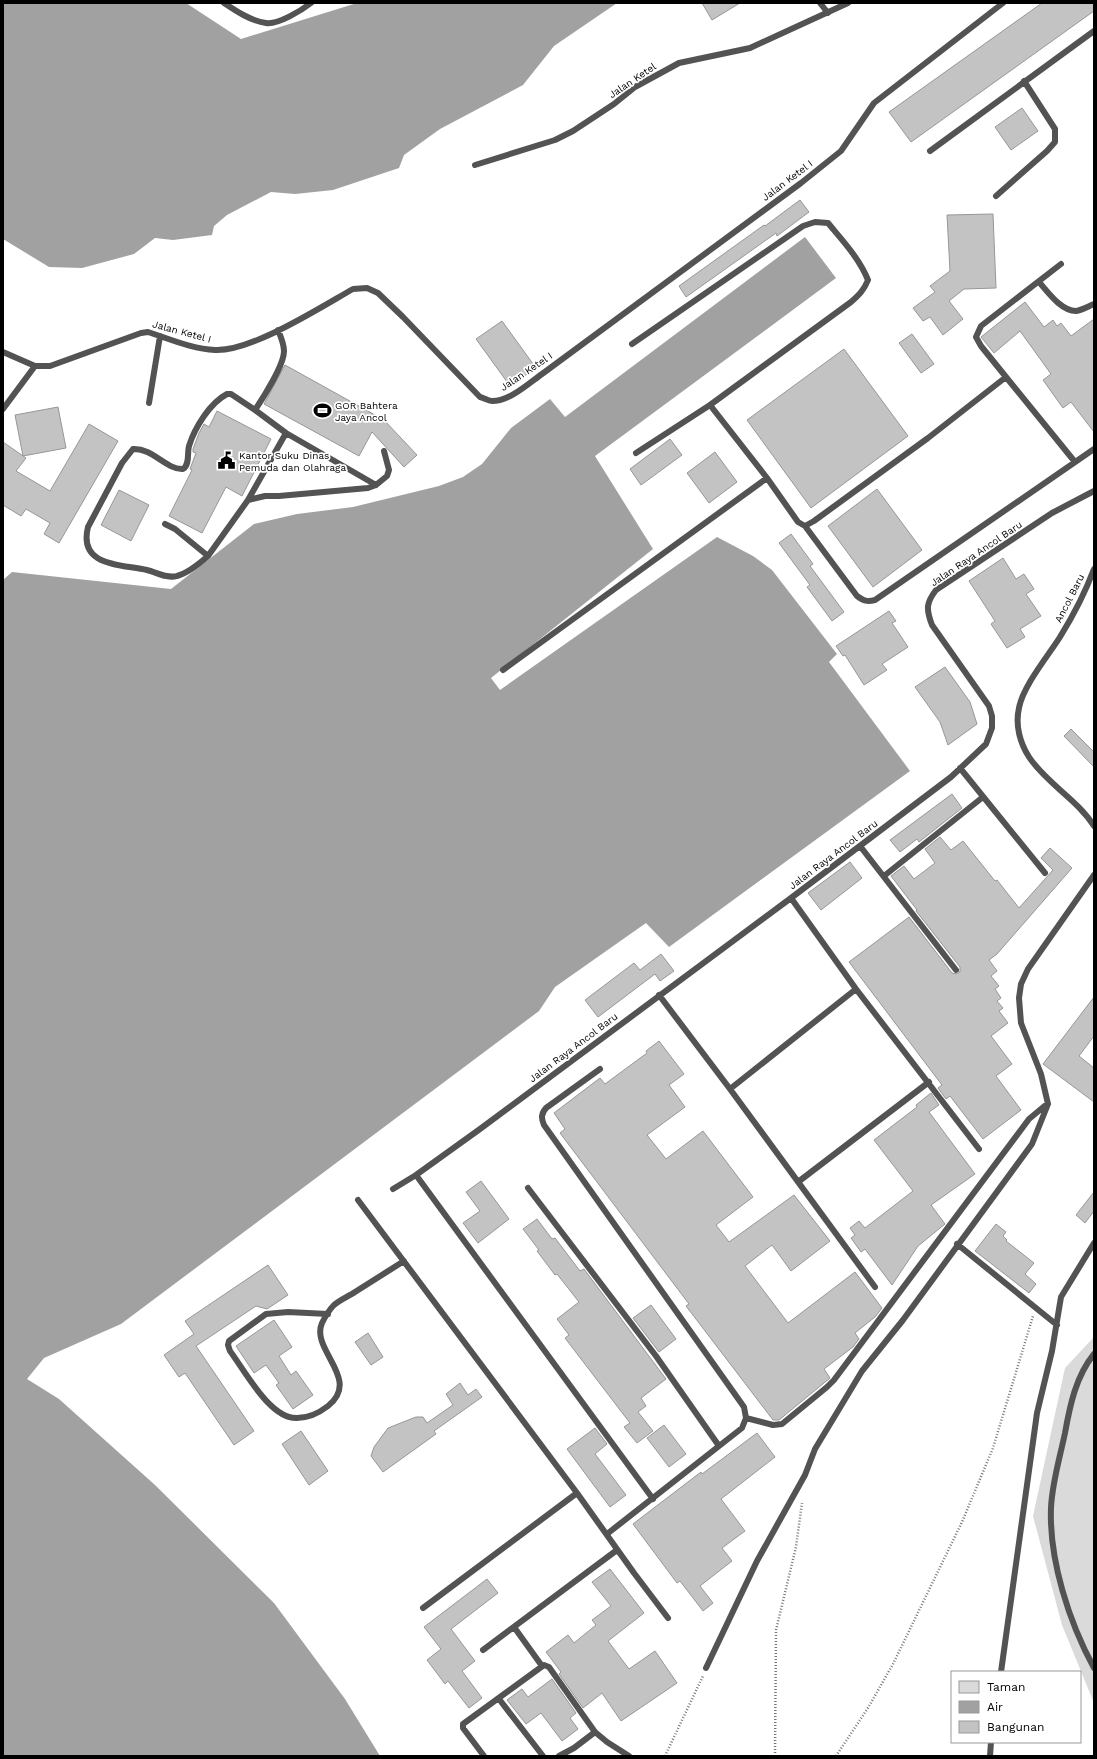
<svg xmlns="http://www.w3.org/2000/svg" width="1097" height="1759" font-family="'Work Sans',sans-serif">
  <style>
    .green { fill: #dadada }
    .water { fill: #a1a1a1 }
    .building { fill: #c3c3c3; stroke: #979797 }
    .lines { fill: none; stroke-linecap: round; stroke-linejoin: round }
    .path { stroke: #757575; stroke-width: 2.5; stroke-dasharray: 1 2; stroke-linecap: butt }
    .service { stroke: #535353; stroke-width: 6 }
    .labels { text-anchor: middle; stroke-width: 3.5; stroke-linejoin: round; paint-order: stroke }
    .street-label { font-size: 10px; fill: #000; stroke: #fff }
    .poi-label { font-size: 10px; fill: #000; stroke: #fff; text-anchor: start }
  </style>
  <rect width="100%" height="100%" fill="#fff"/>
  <!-- green -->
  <path class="green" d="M1094,1337V1703L1062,1625L1033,1516L1065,1368Z"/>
  <!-- water -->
  <path class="water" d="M3,3H186L241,39L357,3H617L554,46L523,85L440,129L404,155L399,168L333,190L295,194L271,192L227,215L214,226L212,235L173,240L155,238L134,254L82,268L49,267L3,239Z
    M805,237L836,278L595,456L653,549L491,678L500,690L717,537L753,556L772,570L837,654L829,662L910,771L669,947L646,923L555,987L539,1011L121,1324L44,1358L27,1379L59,1399L155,1485L274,1603L345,1699L380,1756H3V580L12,572L171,589L254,524L297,514L353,507L439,486L463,477L482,464L511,428L550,399L565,417Z"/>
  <!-- building -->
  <path class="building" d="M702,3H740L712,20Z
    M1042,3H1094V11L911,142L889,112Z
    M1022,108L1038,131L1011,150L995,127Z
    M800,200L809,212L777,236L776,233L686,297L679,286L764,225L765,226Z
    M993,214L996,288L964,289L949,301L963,319L943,335L930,317L923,321L913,308L935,292L930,286L950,271L947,215Z
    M1025,302L1044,327L1053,320L1057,326L1061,323L1071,336L1094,319V432L1071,402L1063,408L1043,380L1051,374L1020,331L994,353L981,337Z
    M502,321L536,368L510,386L476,339Z
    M912,334L934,364L921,373L899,343Z
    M844,349L908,436L811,508L747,420Z
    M285,365L384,420L417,455L404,467L372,432L359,456L264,404Z
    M58,407L66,448L23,456L15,415Z
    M217,411L271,439L242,496L226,487L202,533L169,516L192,470L190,469L196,453L193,452V449L199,433L204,424L209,427Z
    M89,424L118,441L59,543L44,534L50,523L26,509L21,516L3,505V442L26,458L16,471L50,491Z
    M670,439L682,455L641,485L630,469Z
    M715,452L737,482L709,503L687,473Z
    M877,489L922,550L873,587L828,526Z
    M119,490L149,505L131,541L101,525Z
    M791,534L813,564L810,566L844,612L832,621L807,587L810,585L779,543Z
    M1003,558L1016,579L1024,574L1034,589L1026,594L1041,616L1020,629L1025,637L1007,648L991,624L995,621L969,581Z
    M889,611L896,621L892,623L908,647L882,664L887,670L864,685L845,655L843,656L836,646Z
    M945,667L970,702L977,724L948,745L940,722L915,687Z
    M1071,729L1094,752V767L1064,736Z
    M952,794L962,808L919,842L917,839L900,852L890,840Z
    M940,837L951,850L963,841L995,881L997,880L1019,908L1053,870L1041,858L1050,848L1072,868L997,954L989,960L997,971L991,976L999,986L995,989L1001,998L997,1001L1003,1008L999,1011L1008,1023L991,1036L1012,1064L996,1076L1021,1110L983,1139L950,1096L946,1099L938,1088L942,1085L849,962L909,917L952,973L956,974L960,972V967L916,911L917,910L891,876L904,866L914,879L935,863L925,849Z
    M850,862L862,878L821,910L808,893Z
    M661,954L674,971L660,981L655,974L598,1017L585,1000L634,963L640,970Z
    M1094,997V1036L1079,1056L1094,1068V1102L1043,1064Z
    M659,1041L684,1074L669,1085L685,1107L647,1135L666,1159L703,1131L753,1197L716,1225L729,1242L794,1195L830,1241L791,1271L772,1245L745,1266L788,1323L855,1272L882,1308L875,1317L855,1333L859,1339L853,1347L824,1369L830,1378L779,1420H773L686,1306L689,1304L560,1133L565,1129L554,1113L600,1078L605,1084L647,1053L646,1051Z
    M931,1093L939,1105L929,1112L975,1174L931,1205L945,1224L918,1246L892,1285L865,1249L861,1252L851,1238L855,1235L850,1228L859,1221L865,1228L913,1191L874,1140L917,1107L916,1105Z
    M481,1181L509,1219L478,1243L463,1223L480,1211L466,1192Z
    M1094,1192V1211L1085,1223L1076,1215Z
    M537,1219L552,1239L555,1238L580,1271L584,1269L666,1379L641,1398L646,1406L638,1412L653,1431L637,1443L624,1427L630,1423L565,1338L569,1335L557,1319L579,1302L557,1274L555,1275L537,1251L539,1250L523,1229Z
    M996,1224L1006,1232L1003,1236L1007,1240L1006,1241L1034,1263L1025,1274L1036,1284L1029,1293L975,1251Z
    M268,1265L288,1295L267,1309L256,1306L196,1346L254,1431L234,1445L185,1373L179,1377L164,1355L194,1334L185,1321Z
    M651,1305L676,1339L659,1352L633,1318Z
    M274,1320L292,1347L279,1356L291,1375L296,1371L313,1395L293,1409L276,1385L279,1383L266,1365L254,1373L236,1346Z
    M368,1333L383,1357L371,1365L355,1342Z
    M460,1383L468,1395L476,1389L482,1397L434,1431L436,1434L383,1472L371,1456L374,1447L388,1428L416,1417H423L427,1423L453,1405L446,1394Z
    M664,1425L686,1454L669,1467L647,1438Z
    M595,1428L607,1444L595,1454L626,1495L610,1507L567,1449Z
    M301,1431L328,1471L309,1485L282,1444Z
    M757,1433L775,1457L721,1499L745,1531L722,1548L732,1561L700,1586L713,1603L703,1611L680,1581L677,1583L633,1524L701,1472L702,1474Z
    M610,1569L644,1613L608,1641L629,1669L655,1651L677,1683L621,1721L602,1693L583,1708L559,1674L561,1672L546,1652L568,1635L574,1643L596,1625L592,1620L611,1606L592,1582Z
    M487,1579L498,1593L451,1629L475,1661L462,1671L482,1698L469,1708L448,1681L445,1684L427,1660L441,1649L424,1627Z
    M552,1679L576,1713L570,1718L578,1729L562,1741L541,1713L526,1724L507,1700L522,1689L528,1697Z"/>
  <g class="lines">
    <!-- path -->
    <path class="path" d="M665,1756L703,1676
      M775,1756L776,1630L796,1547L802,1503
      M836,1756L868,1708L893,1664L962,1522L993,1448L1033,1316"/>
    <!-- service -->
    <path class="service" d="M224,3C236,11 251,21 266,23C278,25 302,10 311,3
      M820,3L828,13
      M930,151L1094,31
      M475,165L555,140L573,131L614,104L635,87L679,63L750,48L848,3
      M996,196L1047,151L1055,142V129L1024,81
      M1039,282C1048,292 1061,311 1076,311C1082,310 1089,306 1094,304
      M632,344L803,226L815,222L828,223C843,241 859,258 868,280C864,290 859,295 851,302L710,405
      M3,352L35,366H50L141,333L148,332C170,339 192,349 215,350C251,352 321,307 353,289L367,288L378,293L403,317L480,397C484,398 488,401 492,401C510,401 528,384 542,374L801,183L841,151L874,103L1003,3
      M1006,377L981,346L976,337L981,326L1061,264
      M149,403L160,336
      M3,409L35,366
      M286,433L376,485
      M636,453L710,405L767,478L798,522L805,526L814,521L928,438L1006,377L1075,462
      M248,500L286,433L255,410
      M165,524L175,529L208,556C199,564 188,573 177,576C167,579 156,572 147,570C121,564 78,567 88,527L122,463L133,449C153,448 166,470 183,469C190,465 187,453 189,446C195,427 210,403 227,394H231L255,410C263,398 284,365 284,351C284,344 281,337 278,330
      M805,526L857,596C864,601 867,602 875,600L1094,449
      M208,556L248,500L265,496H279L368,488L376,485L387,476L389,470L384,451
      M1094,569C1085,593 1073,616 1060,637C1048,656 1023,686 1019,708C1015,725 1020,743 1029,757C1047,784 1077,799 1094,826
      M503,670L767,478
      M960,768L1045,873
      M860,846L956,970
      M884,876L983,797
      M791,898L856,989L979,1149
      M659,995L730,1089L875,1287
      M600,1069L546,1108C541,1114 541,1118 544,1125L744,1407L746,1418L742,1428L607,1534
      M730,1089L856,989
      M416,1175L653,1499
      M798,1182L929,1082
      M528,1188L656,1356L719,1446
      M393,1189L416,1175L480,1129L791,898L951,777L986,744L992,728V716L989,706L932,625C926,609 926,603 936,590L1052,513L1094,491
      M358,1200L577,1493L634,1573L668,1618
      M957,1244L1057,1325
      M328,1314L288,1312L266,1314L229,1341L228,1345L230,1351C245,1371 270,1419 297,1418C309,1418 319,1413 328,1406C362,1379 310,1350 322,1323C325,1317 330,1309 334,1305C340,1300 349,1296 355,1292C371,1282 388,1271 404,1261
      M1094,1354C1076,1376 1070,1405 1065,1433C1060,1457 1052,1483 1051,1508C1049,1560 1069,1622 1094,1668
      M746,1418L773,1425L782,1424L827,1387L834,1380L1029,1119L1047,1104
      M423,1608L577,1493
      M514,1627L542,1666
      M483,1650L617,1550
      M706,1668L757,1561L805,1475L815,1449L862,1371L903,1320L1032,1144L1048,1104L1041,1074L1021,1023L1019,998L1021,984L1028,969L1094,875
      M1001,1672L1037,1413L1052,1351L1061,1297L1094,1243
      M499,1699L543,1756
      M484,1756L463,1728V1724L544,1665L549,1667L595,1732
      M559,1756L574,1748L595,1732L607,1742L629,1756
      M990,1756L991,1742"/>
  </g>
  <!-- icons -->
  <defs>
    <symbol id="stadium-bare" viewBox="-9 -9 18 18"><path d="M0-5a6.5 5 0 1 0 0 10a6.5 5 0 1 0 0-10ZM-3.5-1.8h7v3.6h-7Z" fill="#000" stroke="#fff" stroke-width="2.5" paint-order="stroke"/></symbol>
    <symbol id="civic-bare" viewBox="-9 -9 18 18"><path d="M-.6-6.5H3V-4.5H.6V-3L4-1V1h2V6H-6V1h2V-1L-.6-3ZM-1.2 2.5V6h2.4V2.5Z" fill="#000" stroke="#fff" stroke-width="2.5" paint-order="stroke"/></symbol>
  </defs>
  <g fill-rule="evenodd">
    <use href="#stadium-bare" x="310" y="398" width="25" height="25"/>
    <use href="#civic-bare" x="214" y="448" width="25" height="25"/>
  </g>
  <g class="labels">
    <!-- street labels -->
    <g class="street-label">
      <text transform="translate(632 80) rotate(-34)" y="4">Jalan Ketel</text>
      <text transform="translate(787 180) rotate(-37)" y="4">Jalan Ketel I</text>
      <text transform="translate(182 331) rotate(15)" y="4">Jalan Ketel I</text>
      <text transform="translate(526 371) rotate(-34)" y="4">Jalan Ketel I</text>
      <text transform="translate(976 553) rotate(-34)" y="4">Jalan Raya Ancol Baru</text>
      <text transform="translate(1069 598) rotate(-63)" y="4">Ancol Baru</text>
      <text transform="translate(833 854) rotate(-37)" y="4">Jalan Raya Ancol Baru</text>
      <text transform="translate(573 1047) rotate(-37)" y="4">Jalan Raya Ancol Baru</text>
    </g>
    <!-- poi labels -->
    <g class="poi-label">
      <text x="335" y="409">GOR Bahtera<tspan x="335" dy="12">Jaya Ancol</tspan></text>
      <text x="239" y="459">Kantor Suku Dinas<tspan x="239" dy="12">Pemuda dan Olahraga</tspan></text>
    </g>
  </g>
  <!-- border -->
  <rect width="1097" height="1759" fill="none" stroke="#000000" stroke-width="8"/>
  <!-- legend -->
  <rect x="951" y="1671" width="130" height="72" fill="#ffffff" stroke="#999999"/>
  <rect x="959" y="1681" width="20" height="12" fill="#dadada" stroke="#999999"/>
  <text x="987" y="1691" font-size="12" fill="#000000">Taman</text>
  <rect x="959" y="1701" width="20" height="12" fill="#a1a1a1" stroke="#999999"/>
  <text x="987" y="1711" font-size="12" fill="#000000">Air</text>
  <rect x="959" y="1721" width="20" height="12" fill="#c3c3c3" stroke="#999999"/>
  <text x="987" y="1731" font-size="12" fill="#000000">Bangunan</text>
</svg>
